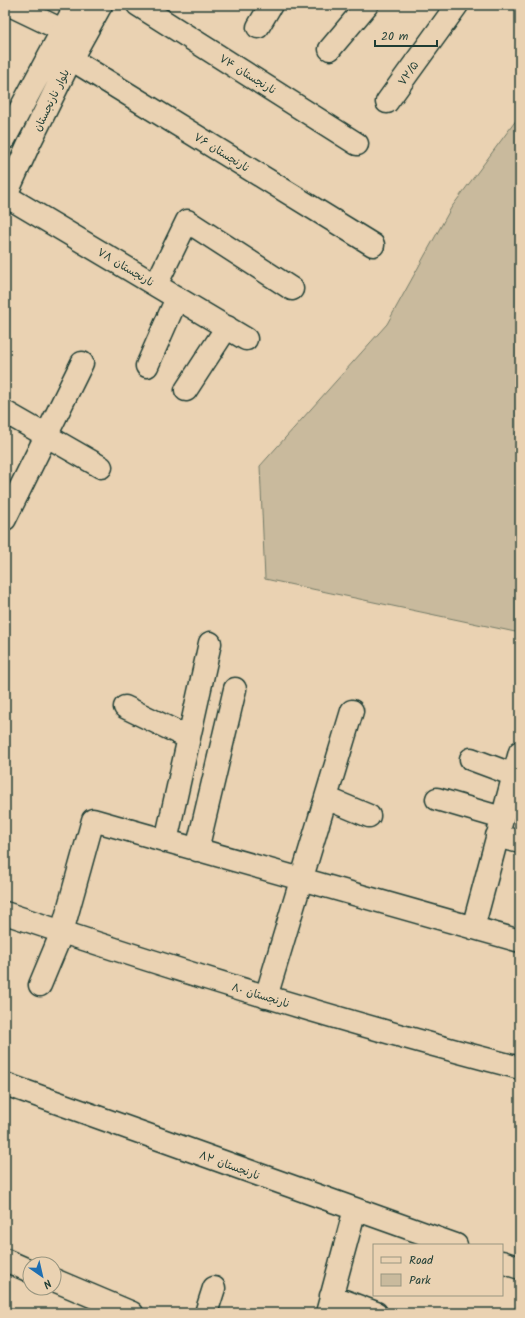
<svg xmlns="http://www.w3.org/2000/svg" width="525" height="1318" font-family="Kalam,'Playpen Sans Arabic',sans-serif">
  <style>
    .green { fill: #c9ba9d; stroke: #747c68 }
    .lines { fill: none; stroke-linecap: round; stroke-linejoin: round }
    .minor-casing { stroke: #1f3d34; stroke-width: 25 }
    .major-casing { stroke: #1f3d34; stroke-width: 25 }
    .minor { stroke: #ead2b2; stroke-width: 22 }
    .major { stroke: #ead2b2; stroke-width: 22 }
    .labels { text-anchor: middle; stroke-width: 3; stroke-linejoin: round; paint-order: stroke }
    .street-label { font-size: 11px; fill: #1f3d34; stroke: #ead2b2 }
  </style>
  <rect width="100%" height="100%" fill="#ead2b2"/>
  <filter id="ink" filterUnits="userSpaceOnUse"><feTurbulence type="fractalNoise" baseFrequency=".025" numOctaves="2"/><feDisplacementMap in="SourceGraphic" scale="8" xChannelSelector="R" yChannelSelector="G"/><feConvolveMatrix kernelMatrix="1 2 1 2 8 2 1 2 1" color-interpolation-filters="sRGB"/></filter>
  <g filter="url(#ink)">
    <!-- green -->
    <path class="green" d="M520,115V633L265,579L260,466L387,324L451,208Z"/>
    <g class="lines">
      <defs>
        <path id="minor" d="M10,5L62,30
          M138,5L357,144
          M258,27L271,5
          M330,49L367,5
          M71,59L373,245
          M387,102L457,5
          M6,196L246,339
          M156,285L187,221L292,289
          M147,366L177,298
          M186,390L227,327
          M5,412L101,467
          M5,519L82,363
          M125,707L189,738
          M471,759L514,775
          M326,798L369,816
          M437,799L502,818
          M497,836L520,842
          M166,841L210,643
          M197,850L235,689
          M5,913C175,970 346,1023 520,1068
          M473,928L520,752
          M40,985L62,932L93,820L520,941
          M266,997L352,711
          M5,1084L456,1245
          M5,1260L30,1271
          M502,1262L520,1268
          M54,1280L132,1313
          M331,1296L376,1313
          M206,1313L214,1288
          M327,1313L355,1209"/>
        <path id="major" d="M5,138L76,5
          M5,197L29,144L71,59L101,5"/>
      </defs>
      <!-- minor casing -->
      <use href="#minor" class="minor-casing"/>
      <!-- major casing -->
      <use href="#major" class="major-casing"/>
      <!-- minor -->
      <use href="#minor" class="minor"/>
      <!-- major -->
      <use href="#major" class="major"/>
    </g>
  </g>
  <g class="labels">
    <!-- street labels -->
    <g class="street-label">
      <text transform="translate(408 73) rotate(-54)" y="4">۷۲/۵</text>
      <text transform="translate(248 74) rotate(32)" y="4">نارنجستان ۷۴</text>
      <text transform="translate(51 100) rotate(-64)" y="4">بلوار نارنجستان</text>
      <text transform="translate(222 152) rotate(32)" y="4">نارنجستان ۷۶</text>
      <text transform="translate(126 267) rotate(31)" y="4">نارنجستان ۷۸</text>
      <text transform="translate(261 995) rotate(17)" y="4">نارنجستان ۸۰</text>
      <text transform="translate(230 1165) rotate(20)" y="4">نارنجستان ۸۲</text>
    </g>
  </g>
  <!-- margin -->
  <rect width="525" height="1318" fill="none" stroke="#ead2b2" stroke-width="20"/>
  <rect x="10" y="10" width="505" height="1298" fill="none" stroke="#1f3d34" stroke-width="1.5" filter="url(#ink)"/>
  <!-- legend -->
  <rect x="373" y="1244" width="130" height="52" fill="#ead2b2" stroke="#999680"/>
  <rect x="381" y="1257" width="20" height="6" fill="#ead2b2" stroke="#999680"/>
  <text x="409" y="1264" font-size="12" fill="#1f3d34">Road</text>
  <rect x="381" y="1274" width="20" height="12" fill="#c9ba9d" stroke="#999680"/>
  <text x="409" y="1284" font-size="12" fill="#1f3d34">Park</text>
  <!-- north arrow -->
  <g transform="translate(42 1276) rotate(146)"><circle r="19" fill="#ead2b2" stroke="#999680"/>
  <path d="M0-3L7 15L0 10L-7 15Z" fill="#1f6fb2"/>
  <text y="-6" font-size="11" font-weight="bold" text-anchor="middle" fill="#1f3d34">N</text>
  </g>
  <!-- scale -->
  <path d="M375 40v6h62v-6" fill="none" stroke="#1f3d34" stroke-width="2"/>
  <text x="381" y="40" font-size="12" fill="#1f3d34" stroke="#ead2b2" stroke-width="3" paint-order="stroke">20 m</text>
</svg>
